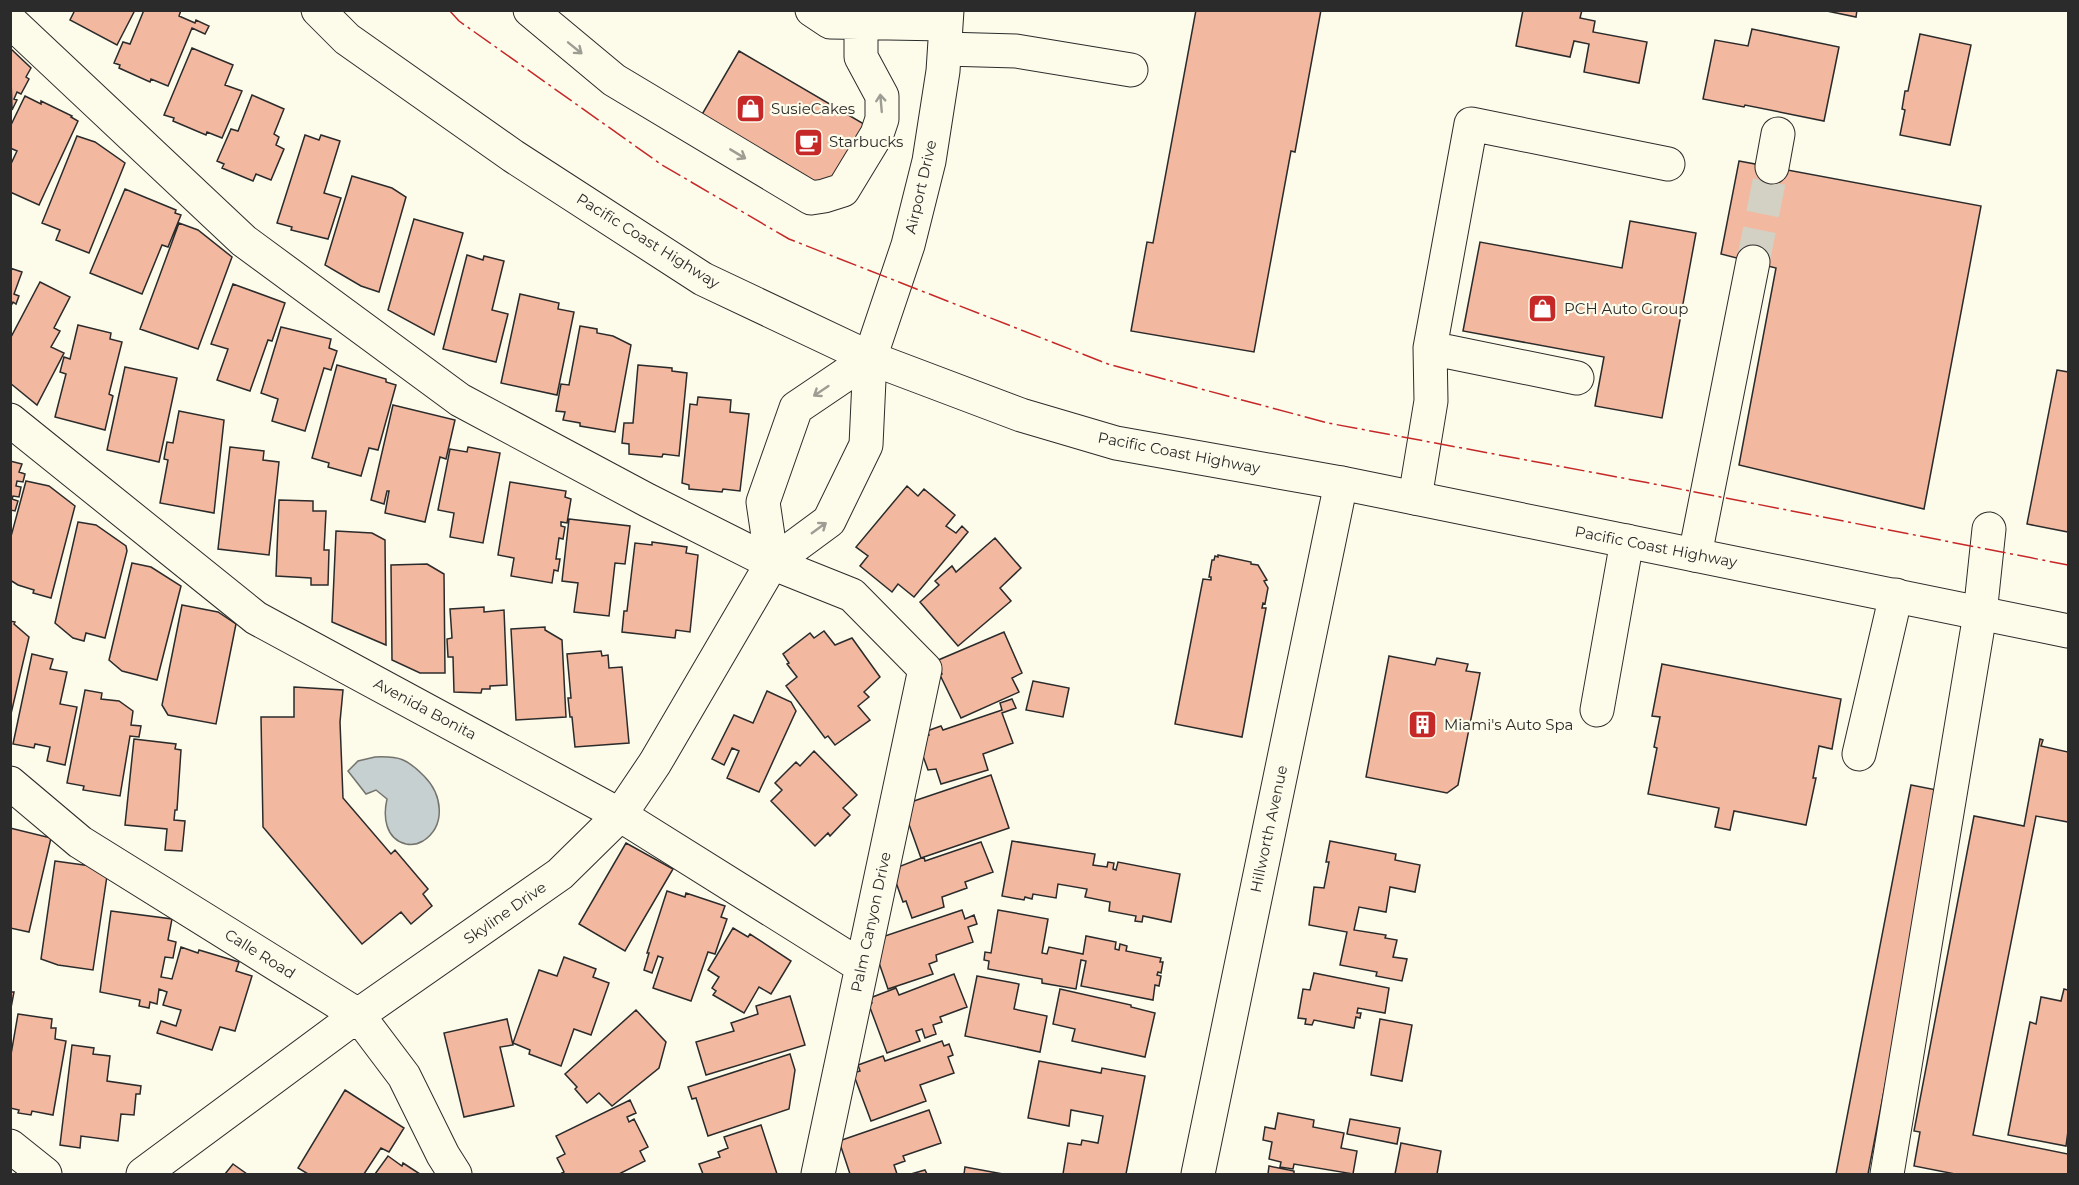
<svg xmlns="http://www.w3.org/2000/svg" width="2079" height="1185" font-family="Montserrat,sans-serif">
  <style>
    .water { fill: #c7d0d0; stroke: #74746e; stroke-width: 1.5 }
    .building { fill: #f2b8a0; stroke: #2b2b2b; stroke-width: 1.5 }
    .lines { fill: none; stroke-linecap: round; stroke-linejoin: round }
    .minor-tunnel { stroke: #d3d1c4; stroke-width: 33; stroke-dasharray: 33 16; stroke-linecap: butt }
    .minor-casing { stroke: #2b2b2b; stroke-width: 35 }
    .highway-casing { stroke: #2b2b2b; stroke-width: 35 }
    .minor { stroke: #fdfbea; stroke-width: 33 }
    .highway { stroke: #fdfbea; stroke-width: 33 }
    .power { stroke: #c62828; stroke-width: 1.5; stroke-dasharray: 21 4.5 3 4.5; stroke-linecap: butt }
    .oneway { stroke: #9e9d94 }
    .labels { text-anchor: middle; stroke-width: 4.5; stroke-linejoin: round; paint-order: stroke }
    .poi-label { font-size: 15px; fill: #2b2b2b; stroke: #fdfbea; text-anchor: start }
    .street-label { font-size: 15px; fill: #2b2b2b; stroke: #fdfbea }
  </style>
  <rect width="100%" height="100%" fill="#fdfbea"/>
  <!-- water -->
  <path class="water" d="M375,757C400,756 407,759 424,776C442,794 447,825 423,841C418,844 411,845 406,844C385,839 383,816 387,799L376,790L366,794L348,771L358,761Z"/>
  <!-- building -->
  <path class="building" d="M75,10H135L117,45L70,20Z
    M144,10H181L179,16L195,23L196,20L209,26L205,34L192,28L168,86L151,79L150,82L119,68L120,65L114,63L123,42L130,44Z
    M1196,10H1321L1295,152L1291,151L1254,352L1131,331L1147,242L1153,243Z
    M1523,10H1582L1580,18L1595,21L1593,32L1647,42L1639,83L1584,72L1589,44L1574,41L1570,57L1516,46Z
    M1822,10H1857L1856,17Z
    M1752,29L1839,47L1824,121L1745,105L1744,107L1703,99L1715,40L1748,46Z
    M1920,34L1971,45L1950,145L1900,135L1905,110L1902,109L1905,91H1908Z
    M10,48L31,68L26,77L29,79L21,94L17,92L14,99L17,100L12,110Z
    M192,48L233,65L225,85L242,91L222,138L207,132L206,135L173,121L174,118L164,115Z
    M739,51L869,127L834,187L815,191L697,123Z
    M252,95L284,109L274,134L279,137L276,145L284,149L271,180L256,174L253,181L222,168L224,164L217,161L231,129L238,131Z
    M25,96L41,104V101L72,116L71,117L78,121L39,205L10,192V166L17,151L10,148V127Z
    M305,135L319,140L321,135L340,141L324,193L341,198L328,239L291,230L292,227L277,223Z
    M77,136L95,142L125,163L89,253L56,240L60,230L42,223Z
    M1739,161L1981,206L1924,509L1739,465L1776,268L1721,254Z
    M352,176L392,188L406,197L379,292L361,286L325,265Z
    M125,189L176,210L175,213L181,215L168,247L162,245L142,294L90,273Z
    M414,219L463,233L434,335L388,310Z
    M1630,221L1696,233L1662,418L1595,406L1604,357L1463,331L1480,242L1622,268Z
    M179,223L198,230L232,257L198,349L140,329Z
    M467,255L483,260L484,256L504,261L492,310L508,314L496,362L443,349Z
    M10,268L22,272L14,294L19,296L16,304L13,302L10,308Z
    M40,282L70,297L54,328L60,331L51,347L64,353L37,405L10,383V339Z
    M233,284L285,303L272,341L268,340L250,391L217,380L228,349L211,344Z
    M520,294L559,303L558,309L574,312L557,395L501,383Z
    M78,325L111,333L110,339L122,342L109,394L113,396L105,430L55,417L66,374L60,372L64,357L70,359Z
    M580,326L597,329V333L613,336L631,345L615,432L580,426V423L563,420L565,412L556,411L561,384L569,385Z
    M281,327L331,339L329,348L337,351L331,370L324,368L305,431L272,421L278,399L261,393Z
    M337,365L386,379V382L396,385L378,450L369,448L361,476L328,467L329,463L312,458Z
    M638,365L672,368V371L687,373L679,456L663,454L662,457L629,454V444L622,443L624,423H633Z
    M125,367L177,378L159,462L107,450Z
    M2057,370L2068,372V532L2027,524Z
    M698,397L731,400L730,412L749,414L740,491L723,489L722,492L689,489V485L682,483L690,404L697,405Z
    M393,405L455,420L446,459L440,457L425,522L385,513L389,491H387L384,504L371,500Z
    M179,411L224,420L214,513L160,503L168,460L164,459L167,442L173,443Z
    M230,447L264,451L263,460L279,462L269,555L218,549Z
    M468,447L500,453L483,543L450,537L454,513L438,510L450,449L467,452Z
    M10,461L22,464L19,472L25,474L23,482L17,481L16,486L21,487L19,497L13,496L12,499L18,501L15,511L10,510Z
    M26,481L49,486L75,506L51,598L33,593L34,590L18,585L10,580V540Z
    M510,482L566,491L565,497L571,499L567,523L561,522V526L565,527L563,539L559,538L556,559H560L558,571L554,570L552,583L511,576L514,558L498,555Z
    M907,486L918,496L924,489L955,515L946,526L956,533L962,526L968,532L914,597L898,584L892,592L860,566L868,556L856,547Z
    M279,500L313,501V511H326L324,550H329L328,585H311V578L276,576Z
    M569,519L630,526L625,564L615,563L609,616L574,612L578,583L562,581Z
    M78,522L96,525L126,546L127,551L105,638L86,633L84,641L73,638L55,623Z
    M336,531L372,533L385,540L386,645L332,622Z
    M995,538L1021,568L1000,588L1011,601L958,646L920,602L939,585L935,581L952,566L956,572Z
    M652,542L687,547L686,553L698,555L690,632L676,630L675,638L622,632L624,611H627L635,543L652,545Z
    M1218,555L1251,562V564L1258,565L1267,580L1264,581L1268,588L1265,604L1263,603L1262,608H1266L1242,737L1175,724L1203,579L1211,580V577H1209L1212,560H1214L1215,556L1218,557Z
    M132,563L151,567L181,586L157,680L122,671L109,660Z
    M427,564L444,574L445,673H420L392,660L391,565Z
    M182,605L218,612L236,624L216,724L168,715L162,705Z
    M484,607V612L504,610L507,685L490,686V689H482L481,693L454,692L453,657H448L447,639L452,638L450,609Z
    M10,621L15,622L14,624L29,637L10,718Z
    M545,627V630L562,640L566,717L516,720L511,629Z
    M824,631L835,645L852,638L880,677L864,692L869,697L858,706L870,720L835,745L828,736L825,738L786,686L797,677L787,664L789,663L783,654L810,633L814,638Z
    M1004,632L1022,673L1012,678L1019,692L961,718L940,675L942,674L936,661Z
    M601,651L602,656L608,655L609,668L622,667L629,743L575,747L572,717H570L568,698H571L567,654Z
    M32,654L53,659L50,669L67,672L60,704L77,707L65,765L47,761L50,747L35,744L34,748L13,744Z
    M1389,656L1435,665L1437,658L1468,664L1466,671L1480,673L1458,785L1447,793L1366,777Z
    M1662,664L1841,699L1832,749L1819,746L1813,778H1816L1806,825L1734,811L1730,830L1715,827L1719,808L1648,794L1657,748L1654,747L1660,717L1652,716Z
    M1033,681L1069,688L1063,717L1026,710Z
    M294,687L343,690L340,722L343,798L391,854L395,850L428,889L423,894L432,906L411,924L401,912L362,944L263,827L261,717H294Z
    M85,690L102,693L101,699L119,701L133,711L131,725L141,726L139,737L130,736L120,796L83,790L84,786L67,783Z
    M767,691L791,702L796,711L759,792L727,778L739,751L732,748L724,765L712,759L734,715L753,723Z
    M1012,699L1016,708L1002,713L1013,743L983,754L988,770L941,784L936,769L928,770L918,742L922,737L929,735L927,731L941,726L943,730L1002,710L1000,703Z
    M134,739L176,744L175,749L181,750L177,810H175L174,820L185,821L182,851L165,850L167,829L125,825Z
    M2040,739L2043,740L2041,746L2068,752V822L2036,816L1973,1135L2068,1154V1174H1955L1914,1166L1920,1132L1914,1131L1974,816L2024,826Z
    M814,751L857,795L843,808L850,815L830,836L828,833L815,846L771,801L782,790L775,783L796,762L800,766Z
    M991,775L1009,828L921,858L902,805Z
    M1911,785L1942,791L1868,1174H1836Z
    M10,828L51,838L29,932L10,928Z
    M1012,841L1095,854L1093,865L1107,867L1108,862L1114,863L1113,869L1116,870L1118,862L1180,874L1171,922L1143,916L1142,922L1135,921L1136,916L1109,911L1110,902L1085,897L1087,889L1058,884L1056,898L1033,894L1032,899L1025,897L1024,900L1002,896Z
    M1330,841L1396,854L1395,860L1420,865L1415,892L1390,887L1386,912L1359,907L1354,930L1386,935L1385,938L1397,940L1393,957L1407,959L1402,981L1376,976L1377,972L1340,965L1347,932L1309,925L1314,887L1324,888L1329,862H1326Z
    M981,842L993,872L965,882L967,888L942,897L944,907L912,918L906,901L903,902L893,874L898,867L924,857L925,861Z
    M626,843L673,869L625,951L579,924Z
    M55,861L91,866L107,876L93,970L58,965L41,959Z
    M667,891L685,897L686,893L725,906L721,917L727,919L715,954L708,952L691,1001L653,988L663,958L658,956L652,973L644,970L649,953H647Z
    M962,910L965,919L974,915L977,924L968,927L973,942L936,955L937,961L929,964L933,974L888,989L877,957L879,938Z
    M998,910L1048,919L1042,953L1047,954L1049,947L1083,954L1086,936L1116,942L1115,949L1119,950L1120,944L1127,946L1126,951L1161,958L1160,962H1163L1161,973L1158,972L1157,975L1161,976L1159,986L1155,985L1153,1000L1081,986L1086,961L1081,960L1076,989L1042,983V979L988,969L989,961L984,960L985,952L991,953Z
    M111,911L172,919L168,940L176,942L173,958L165,957L161,977L172,979L181,947L198,953L199,950L239,962L236,971L252,976L235,1031L220,1027L212,1050L157,1033L161,1021L176,1026L181,1010L163,1005L167,992L159,989L157,1004L150,1002L149,1008L139,1006L140,1000L100,992Z
    M733,928L748,937L750,934L791,961L771,994L759,987L744,1013L713,995L716,991L712,988L719,977L708,970Z
    M564,957L596,969L593,977L609,983L591,1035L574,1029L561,1066L529,1054L530,1050L513,1043L539,970L557,976Z
    M1314,973L1389,988L1385,1013L1358,1008L1357,1013H1361L1360,1018L1356,1017L1354,1028L1314,1020L1312,1025L1305,1024L1306,1019L1298,1018L1303,989L1310,990Z
    M954,974L967,1007L940,1017L942,1022L933,1025L936,1034L925,1038L922,1029L916,1031L920,1041L887,1053L869,1005L872,1003L870,998L896,988L899,995Z
    M977,976L1019,984L1014,1009L1047,1016L1040,1052L965,1036Z
    M1060,989L1131,1005V1007L1155,1013L1145,1057L1072,1041L1075,1029L1053,1024Z
    M2064,989L2068,990V1131L2066,1146L2008,1135L2030,1022L2036,1024L2041,997L2061,1001Z
    M10,992H14L10,1013Z
    M790,996L805,1045L706,1075L696,1042L734,1031L731,1023L758,1014L756,1006Z
    M636,1010L666,1042L659,1068L612,1106L599,1093L587,1103L575,1089L577,1087L565,1074Z
    M18,1014L52,1019L51,1028H56L55,1039L66,1041L53,1115L32,1111L31,1115L18,1113L19,1110L10,1108V1060Z
    M507,1019L513,1045L500,1047L514,1106L464,1117L444,1033Z
    M1380,1019L1412,1025L1402,1081L1371,1075Z
    M942,1041L944,1046L949,1044L953,1055L948,1057L954,1073L920,1085L926,1101L871,1121L853,1073L860,1071L858,1065L883,1056L885,1061Z
    M72,1045L94,1048L93,1054L110,1056L107,1081L141,1086L140,1094H136L134,1115L121,1114L118,1141L81,1136L80,1148L60,1145Z
    M790,1054L795,1070L789,1109L708,1136L696,1098L692,1099L688,1087Z
    M1039,1061L1101,1073L1102,1068L1145,1076L1126,1174H1063L1068,1143L1081,1145L1082,1140L1098,1143L1103,1116L1071,1110L1069,1126L1028,1118Z
    M345,1090L404,1128L389,1152L381,1148L364,1174H308L298,1168Z
    M630,1100L636,1113L627,1117L629,1122L634,1119L648,1147L640,1151L645,1161L619,1174H563L562,1173L564,1172L557,1158L565,1154L556,1136Z
    M929,1110L941,1143L903,1156L905,1161L894,1165L897,1174H850L839,1141Z
    M1278,1113L1314,1120L1313,1127L1344,1133L1341,1148L1357,1151L1353,1174L1294,1164L1293,1169L1280,1167L1281,1162L1269,1159L1272,1142L1263,1140L1265,1127L1275,1129Z
    M1350,1119L1400,1128L1397,1144L1347,1134Z
    M761,1125L777,1174H703L699,1164L720,1157L718,1152L728,1148L724,1137Z
    M1401,1143L1441,1151L1437,1174H1395Z
    M388,1156L402,1166L403,1163L420,1174H375Z
    M233,1164L247,1174H225Z
    M1269,1166L1294,1171V1174H1268Z
    M965,1167L1003,1174H964Z
    M925,1170L927,1174H911Z"/>
  <g class="lines">
    <!-- minor-tunnel -->
    <path class="minor-tunnel" d="M1753,262L1772,167"/>
    <defs>
      <path id="minor" d="M530,10L614,80L811,198L824,196L843,190L877,134L882,119V96L861,57V22
        M812,10L830,22L946,24
        M10,21L244,241L460,400L647,500L772,563L852,595L925,669L818,1174
        M945,49L1016,51L1131,70
        M1772,167L1778,134
        M1430,348L1577,378
        M10,420L256,618L620,815L861,966
        M1415,498L1431,401L1430,348L1471,124L1668,164
        M1695,555L1753,262
        M772,563L763,502L796,408L870,358
        M1597,710L1627,541
        M1859,754L1896,595
        M10,783L80,842L358,1015L404,1076L443,1155L455,1174
        M10,1146L45,1174
        M143,1174L358,1015L560,874L620,815L655,763L772,563L829,521L866,445L870,358L908,245L929,161L943,71L947,10
        M1198,1174L1341,483
        M1887,1174L1980,614L1989,529"/>
      <path id="highway" d="M318,10L347,39L513,156L703,279L870,358L1021,415L1116,443L1341,483L2068,631"/>
    </defs>
    <!-- minor casing -->
    <use href="#minor" class="minor-casing"/>
    <!-- highway casing -->
    <use href="#highway" class="highway-casing"/>
    <!-- minor -->
    <use href="#minor" class="minor"/>
    <!-- highway -->
    <use href="#highway" class="highway"/>
    <!-- power -->
    <path class="power" d="M449,10L459,21L662,165L789,239L1108,364L1328,423L1644,482L2068,565"/>
  </g>
  <!-- one-way arrows -->
  <defs><path id="oneway-shaft" d="M-6 0H5M1.5-3L5.5 0L1.5 3" fill="none" stroke-width="1.6" stroke-linecap="round" stroke-linejoin="round" transform="scale(1.5)"/></defs>
  <g class="oneway">
    <use href="#oneway-shaft" transform="translate(575 48) rotate(39)"/>
    <use href="#oneway-shaft" transform="translate(881 103) rotate(-95)"/>
    <use href="#oneway-shaft" transform="translate(738 154) rotate(31)"/>
    <use href="#oneway-shaft" transform="translate(821 391) rotate(146)"/>
    <use href="#oneway-shaft" transform="translate(819 528) rotate(-36)"/>
  </g>
  <!-- icons -->
  <defs>
    <symbol id="shop-square" viewBox="-11 -11 22 22"><rect x="-9" y="-9" width="18" height="18" rx="4" fill="#c62828" stroke="#fdfbea"/><path d="M-5-2.5h2.3a2.7 3.5 0 0 1 5.4 0H5L5.5 6h-11ZM-1.5-2.5h3a1.5 2.3 0 0 0-3 0Z" fill="#fff"/></symbol>
    <symbol id="cafe-square" viewBox="-11 -11 22 22"><rect x="-9" y="-9" width="18" height="18" rx="4" fill="#c62828" stroke="#fdfbea"/><path d="M-5.5-4.5H6V0H3Q3 3.5 0 3.5H-2.5Q-5.5 3.5-5.5 0ZM3-3.2v2h1.7v-2ZM-6 4.5H4V6H-6Z" fill="#fff"/></symbol>
    <symbol id="building-square" viewBox="-11 -11 22 22"><rect x="-9" y="-9" width="18" height="18" rx="4" fill="#c62828" stroke="#fdfbea"/><path d="M-4-6H4V6H1V3H-1V6H-4ZM-2.5-4.3h1.7v1.8h-1.7ZM.8-4.3h1.7v1.8H.8ZM-2.5-1h1.7V.8h-1.7ZM.8-1h1.7V.8H.8Z" fill="#fff"/></symbol>
  </defs>
  <g fill-rule="evenodd">
    <use href="#shop-square" x="734" y="92" width="33" height="33"/>
    <use href="#cafe-square" x="792" y="126" width="33" height="33"/>
    <use href="#shop-square" x="1526" y="292" width="33" height="33"/>
    <use href="#building-square" x="1406" y="708" width="33" height="33"/>
  </g>
  <g class="labels">
    <!-- poi labels -->
    <g class="poi-label">
      <text x="771" y="114">SusieCakes</text>
      <text x="829" y="147">Starbucks</text>
      <text x="1564" y="314">PCH Auto Group</text>
      <text x="1444" y="730">Miami's Auto Spa</text>
    </g>
    <!-- street labels -->
    <g class="street-label">
      <text transform="translate(921 187) rotate(-77)" y="5">Airport Drive</text>
      <text transform="translate(648 241) rotate(32)" y="5">Pacific Coast Highway</text>
      <text transform="translate(1179 453) rotate(11)" y="5">Pacific Coast Highway</text>
      <text transform="translate(1656 547) rotate(11)" y="5">Pacific Coast Highway</text>
      <text transform="translate(425 709) rotate(28)" y="5">Avenida Bonita</text>
      <text transform="translate(1269 829) rotate(-78)" y="5">Hillworth Avenue</text>
      <text transform="translate(505 913) rotate(-35)" y="5">Skyline Drive</text>
      <text transform="translate(871 922) rotate(-78)" y="5">Palm Canyon Drive</text>
      <text transform="translate(260 954) rotate(32)" y="5">Calle Road</text>
    </g>
  </g>
  <!-- border -->
  <rect width="2079" height="1185" fill="none" stroke="#2b2b2b" stroke-width="24"/>
</svg>
